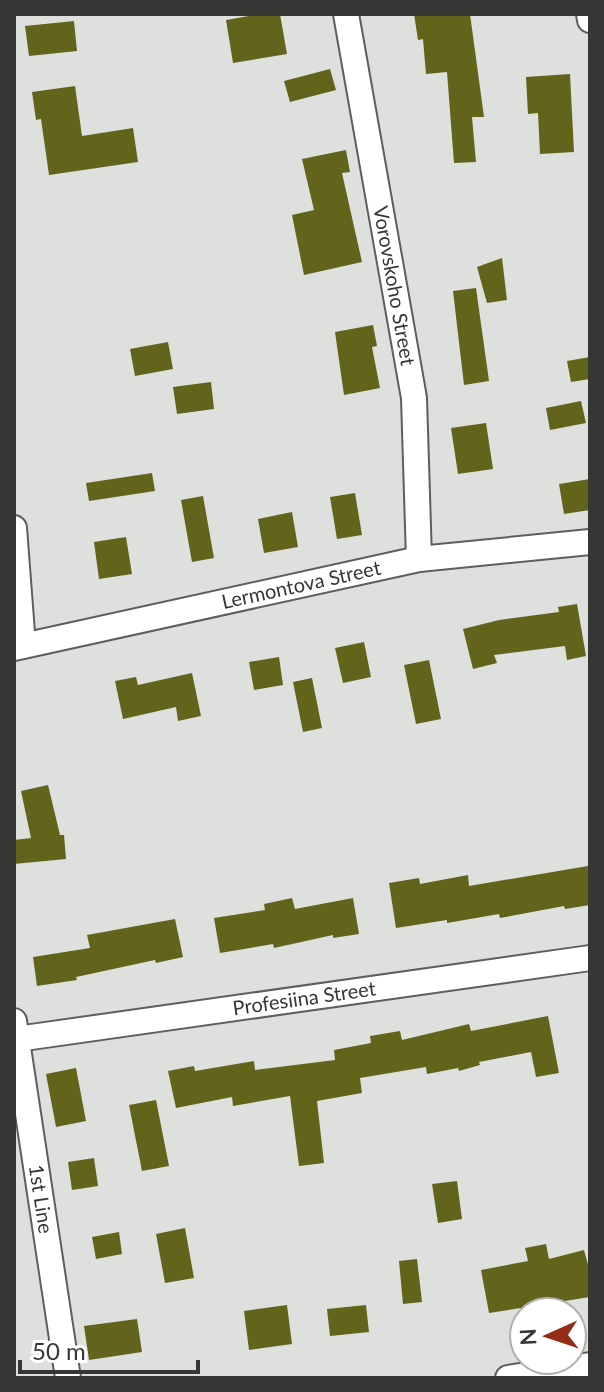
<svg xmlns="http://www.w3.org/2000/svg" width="604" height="1392" font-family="Lato,sans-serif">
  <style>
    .building { fill: #63641c }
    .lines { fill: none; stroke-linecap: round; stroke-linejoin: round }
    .minor-casing { stroke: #5d5f5c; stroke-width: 28 }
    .minor { stroke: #fff; stroke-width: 24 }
    .labels { text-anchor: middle; stroke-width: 8; stroke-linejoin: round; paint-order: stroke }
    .street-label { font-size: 20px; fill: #363635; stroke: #fff }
  </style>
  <rect width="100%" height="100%" fill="#dee0dd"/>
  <!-- building -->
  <path class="building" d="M261,14H280L287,54L233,63L226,20Z
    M414,14H470L484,117H472L476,162L454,163L447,72L426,74L423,39L418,40Z
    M74,21L77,51L29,56L25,26Z
    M330,69L336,90L290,102L284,81Z
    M570,74L574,152L540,154L538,113L528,114L526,77Z
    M75,86L82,136L133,128L138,162L49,175L41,119L36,120L32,92Z
    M346,150L350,172L342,173L362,262L304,275L292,215L314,210L302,159Z
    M502,258L507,300L487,303L477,267Z
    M476,288L489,381L464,385L453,291Z
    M373,325L377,346L372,347L380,388L344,395L335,332Z
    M168,342L173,369L135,376L130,349Z
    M590,357V379L571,382L567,361Z
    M211,382L214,409L177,414L173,387Z
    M581,401L586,423L550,430L546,408Z
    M486,423L493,469L458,474L451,428Z
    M152,473L155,491L89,501L86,483Z
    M590,479V510L564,514L559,484Z
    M355,493L362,535L337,539L330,497Z
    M203,496L214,558L192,562L181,500Z
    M292,512L298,547L264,553L258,519Z
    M126,537L132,574L99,579L94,542Z
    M577,604L586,656L567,660L565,646L494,655L497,663L473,669L463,629L499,620L559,612L558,607Z
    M364,642L371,677L343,683L335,648Z
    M279,657L283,685L254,690L249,662Z
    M429,660L441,719L416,724L404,665Z
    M192,673L201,716L178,721L176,707L123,719L115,681L136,677L138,685Z
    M312,678L322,728L303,732L293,682Z
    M48,785L60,835H64L66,859L14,864V840L31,838L21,791Z
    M588,866L590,905L565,909L564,906L500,918L499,914L447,923V920L396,928L389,883L419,878L420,884L468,875L469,886Z
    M292,898L295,909L353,898L359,934L333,938V935L274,948L273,944L220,953L214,918L265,910L264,904Z
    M175,919L183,957L156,963L155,960L76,977L77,980L37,986L33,957L90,948L87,935Z
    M548,1016L559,1073L536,1077L531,1052L479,1062L480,1065L459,1071L458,1068L427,1074L426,1067L360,1078L362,1093L317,1101L324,1163L299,1166L290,1096L233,1106L232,1097L176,1108L168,1071L194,1066L195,1071L254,1061L255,1070L335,1060L334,1050L371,1043L370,1036L400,1031L402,1040L469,1024L471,1031Z
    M76,1068L86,1121L56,1127L46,1074Z
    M156,1100L169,1166L142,1171L129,1105Z
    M94,1158L98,1186L72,1190L68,1162Z
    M457,1181L462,1219L438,1223L432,1184Z
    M185,1228L194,1278L165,1283L156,1234Z
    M119,1232L122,1254L96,1259L92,1237Z
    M546,1244L549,1259L584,1250L590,1272V1297L489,1313L481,1270L528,1261L525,1248Z
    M417,1259L422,1302L403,1304L399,1261Z
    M287,1305L292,1344L249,1350L244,1311Z
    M366,1305L369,1332L330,1336L327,1309Z
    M137,1319L142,1352L89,1360L84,1326Z"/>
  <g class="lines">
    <defs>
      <g id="minor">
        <path id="s1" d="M346,14L414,398L419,559"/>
        <path d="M589,14L590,20"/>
        <path d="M14,528L23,646"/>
        <path id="s2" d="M14,648L419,559L590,542"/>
        <path id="s3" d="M14,1021L68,1378"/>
        <path id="s4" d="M17,1039L590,958"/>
        <path d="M508,1378L590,1365"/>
      </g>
    </defs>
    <!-- minor casing -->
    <use href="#minor" class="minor-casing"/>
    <!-- minor -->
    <use href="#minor" class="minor"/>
  </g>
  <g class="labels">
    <!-- street labels -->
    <g class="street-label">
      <text dy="7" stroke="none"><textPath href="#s1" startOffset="276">Vorovskoho Street</textPath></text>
      <text dy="7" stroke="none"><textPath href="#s2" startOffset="294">Lermontova Street</textPath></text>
      <text dy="7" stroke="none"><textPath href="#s4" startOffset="290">Profesiina Street</textPath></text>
      <text dy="7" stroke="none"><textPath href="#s3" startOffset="180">1st Line</textPath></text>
    </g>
  </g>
  <!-- border -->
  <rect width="604" height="1392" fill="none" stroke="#363635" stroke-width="32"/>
  <!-- north arrow -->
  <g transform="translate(548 1336) rotate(267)"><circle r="38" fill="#ffffff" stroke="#afafae" stroke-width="2"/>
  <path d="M0-6L14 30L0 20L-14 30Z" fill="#952c19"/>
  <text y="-12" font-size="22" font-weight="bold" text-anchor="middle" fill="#363635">N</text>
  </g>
  <!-- scale -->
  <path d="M20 1360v12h178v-12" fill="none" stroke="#363635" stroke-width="4"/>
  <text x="32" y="1360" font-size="24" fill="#363635" stroke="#ffffff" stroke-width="6" paint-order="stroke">50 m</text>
</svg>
